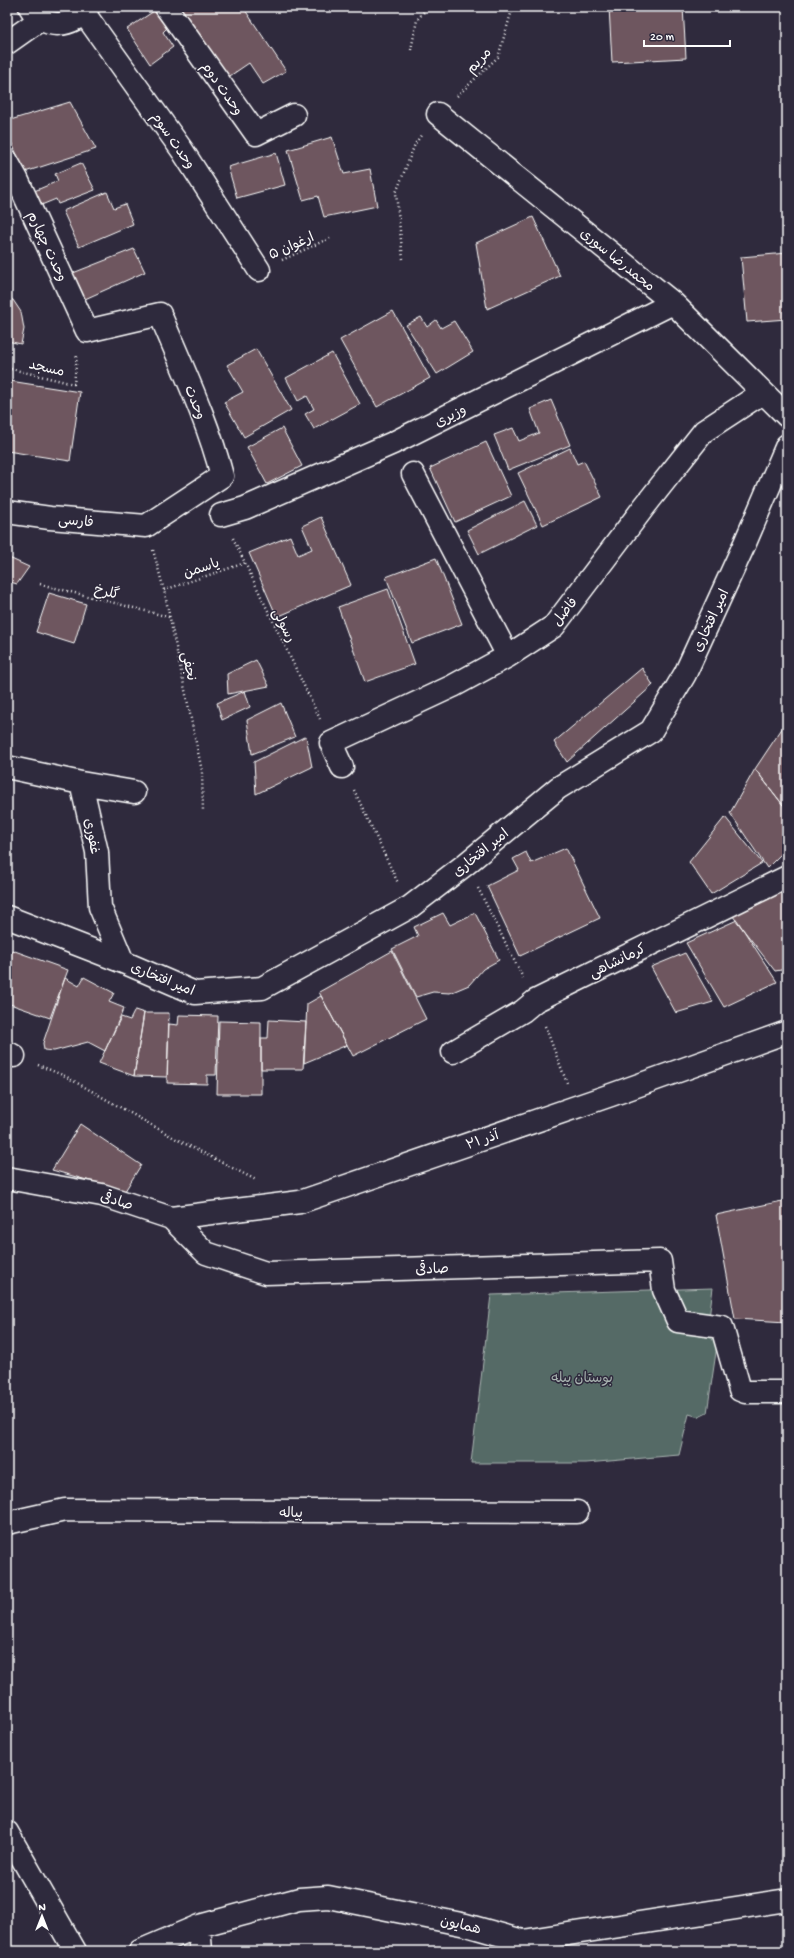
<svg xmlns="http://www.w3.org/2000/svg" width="794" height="1958" font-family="'Gochi Hand','Playpen Sans Arabic',sans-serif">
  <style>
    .green { fill: #556b66; stroke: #aab5b2 }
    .building { fill: #6e575e; stroke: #fff }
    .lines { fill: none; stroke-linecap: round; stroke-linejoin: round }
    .minor-casing { stroke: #fff; stroke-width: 25 }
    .path { stroke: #fff; stroke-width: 2.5; stroke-dasharray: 1 3; stroke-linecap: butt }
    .minor { stroke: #2f2a3d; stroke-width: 22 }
    .labels { text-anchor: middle; stroke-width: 3; stroke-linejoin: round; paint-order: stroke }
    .street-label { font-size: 14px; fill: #fff; stroke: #2f2a3d }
    .park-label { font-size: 14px; fill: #aab5b2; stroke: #2f2a3d }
  </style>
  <rect width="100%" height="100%" fill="#2f2a3d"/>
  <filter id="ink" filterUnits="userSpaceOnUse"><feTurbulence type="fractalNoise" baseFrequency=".025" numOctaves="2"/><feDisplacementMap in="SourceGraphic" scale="8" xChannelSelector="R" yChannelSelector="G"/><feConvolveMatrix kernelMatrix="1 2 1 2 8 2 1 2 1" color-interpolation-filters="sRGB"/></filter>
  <g filter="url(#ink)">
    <!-- green -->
    <path class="green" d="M713,1288L709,1318L719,1332L707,1413L699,1417L689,1414L679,1455L586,1463H471L491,1295Z"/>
    <!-- building -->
    <path class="building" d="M172,7H243L286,71L263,84L249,63L221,82Z
      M609,7H683L686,58L612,62Z
      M154,11L167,28L163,32L173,47L150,64L127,29Z
      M70,102L96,149L25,172L7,133V121Z
      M332,137L344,174L370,169L377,206L324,217L318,196L303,200L288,150Z
      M276,153L285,185L237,198L228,167Z
      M81,163L95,190L58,204L56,199L39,206L32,192L58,181L55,174Z
      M107,192L114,208L125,204L133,224L79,247L63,211Z
      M533,217L560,276L487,309L476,243Z
      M134,249L145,272L85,299L73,273Z
      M787,253V319L747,322L741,257Z
      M7,298L13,300L21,312L24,329L21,344L7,341Z
      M393,311L430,378L377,407L340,340Z
      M421,317L427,327L436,320L441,328L454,321L473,352L437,374L406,325Z
      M256,349L291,410L244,437L224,402L243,392L227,365Z
      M332,353L360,404L314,429L305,414L314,409L307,396L298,401L286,378Z
      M10,381L80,392L70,461L7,451V398Z
      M551,400L570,445L508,470L494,435L513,428L519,441L539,433L530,409Z
      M282,428L302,466L267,484L247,447Z
      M486,442L511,496L455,522L430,468Z
      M570,448L577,464L584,461L602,497L543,525L518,473Z
      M525,501L537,525L479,554L467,530Z
      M321,517L351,585L277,617L249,553L290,536L298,555L312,549L302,526Z
      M7,557L29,567L17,584L7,581Z
      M436,558L462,624L412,643L386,577Z
      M388,589L415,664L365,682L338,607Z
      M49,593L86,604L74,644L36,632Z
      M256,660L269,686L228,694L227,674Z
      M642,668L653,685L567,762L554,742Z
      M245,691L250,707L222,720L217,703Z
      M281,703L295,737L252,754L247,720Z
      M783,727L787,731V803L783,805L755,769Z
      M306,736L312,767L256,794L254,762Z
      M755,769L787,810V848L767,868L730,813Z
      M725,817L762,863L711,894L689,862Z
      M566,848L600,918L520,956L487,886L519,870L513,859L526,852L531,863Z
      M787,886V969L775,971L732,915Z
      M443,913L450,925L475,913L499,960L483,969L469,985L450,993L433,992L416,997L392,949L418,936L414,927Z
      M737,920L777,982L724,1007L686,943Z
      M12,950L68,970L50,1018L7,1003V964Z
      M392,951L426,1019L353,1056L319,992Z
      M685,953L713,1002L676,1013L651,967Z
      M84,977L114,993L109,1002L124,1008L105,1051L88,1042L54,1051L44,1050L43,1043L65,978L79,986Z
      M321,996L347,1045L304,1063L307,1004Z
      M135,1010L144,1013L134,1076L99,1063L121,1017L130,1020Z
      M144,1013H169L167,1077L134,1076Z
      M179,1015L218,1016L216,1075H207V1084L167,1083L169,1024L178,1025Z
      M269,1020L306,1022L303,1069H261V1038H268Z
      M219,1021L261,1022V1094H217Z
      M80,1124L141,1165L125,1191L52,1170Z
      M787,1200V1322L735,1319L716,1215Z"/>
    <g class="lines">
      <defs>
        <path id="minor" d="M30,7C43,31 74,28 88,7
          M166,7L256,134L294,115
          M84,13L182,150L259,270
          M7,43L41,19
          M438,114L673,303L787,416
          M7,161L17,179L87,331L160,314C182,367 208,421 222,476L146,526L50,518L7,512
          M413,474L508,656
          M221,515L245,508L393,443L673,303
          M7,767L81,783L134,792
          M342,767L331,743L453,686L508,656L554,626L644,507L704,431L762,393
          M81,783L97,852L100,907L123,962
          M7,917L123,962L195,993L262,988L410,907L466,864L558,788L651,731L685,674L745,543L787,445
          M7,1052L14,1056
          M453,1052L523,1011L535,1001L787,877
          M7,1178L102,1195L171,1218L206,1253L266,1273L660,1261L664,1290L678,1321L722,1327L740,1390L745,1392H787
          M171,1218L300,1202L611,1095L787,1032
          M7,1523L65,1510L577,1512
          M7,1832L75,1951
          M199,1926L201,1951
          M140,1951L199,1926L299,1899L328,1897L466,1925L523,1941L787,1900"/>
      </defs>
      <!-- minor casing -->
      <use href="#minor" class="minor-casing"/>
      <!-- path -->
      <path class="path" d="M411,50L417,20L428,7
        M457,96L498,57L513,7
        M403,259L396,193L415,144L422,134
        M282,260L330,238
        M7,368L74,384L77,355
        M233,538L320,719
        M153,550L164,590L202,771L203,812
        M40,584L169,617
        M164,590L245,563
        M354,790L398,883
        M478,888L523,978
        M545,1026L567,1083
        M38,1065L65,1076L178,1140L256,1180"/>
      <!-- minor -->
      <use href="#minor" class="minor"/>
    </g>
  </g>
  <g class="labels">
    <!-- street labels -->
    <g class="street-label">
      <text transform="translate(478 60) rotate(-48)" y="5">مریم</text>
      <text transform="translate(223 88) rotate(55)" y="5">وحدت دوم</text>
      <text transform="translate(174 140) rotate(55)" y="5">وحدت سوم</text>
      <text transform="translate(291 245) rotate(-24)" y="5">ارغوان ۵</text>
      <text transform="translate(48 246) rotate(65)" y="5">وحدت چهارم</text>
      <text transform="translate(618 259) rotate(39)" y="5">محمدرضا سوری</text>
      <text transform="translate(47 367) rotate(13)" y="5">مسجد</text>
      <text transform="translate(196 402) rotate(68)" y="5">وحدت</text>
      <text transform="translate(450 415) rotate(-27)" y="5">وزیری</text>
      <text transform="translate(76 520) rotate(5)" y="5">فارسی</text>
      <text transform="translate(201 567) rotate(-18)" y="5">یاسمن</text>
      <text transform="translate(107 591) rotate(14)" y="5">گلرخ</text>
      <text transform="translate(564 611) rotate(-51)" y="5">فاضل</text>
      <text transform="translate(710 620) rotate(-65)" y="5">امیر افتخاری</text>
      <text transform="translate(285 625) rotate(64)" y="5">رسولی</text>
      <text transform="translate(190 666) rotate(78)" y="5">نجفی</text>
      <text transform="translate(93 836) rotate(79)" y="5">غفوری</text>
      <text transform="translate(480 852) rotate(-39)" y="5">امیر افتخاری</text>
      <text transform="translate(617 960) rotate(-26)" y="5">کرمانشاهی</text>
      <text transform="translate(163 978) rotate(22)" y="5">امیر افتخاری</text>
      <text transform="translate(482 1139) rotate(-19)" y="5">۲۱ آذر</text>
      <text transform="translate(117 1200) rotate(17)" y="5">صادقی</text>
      <text transform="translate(432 1268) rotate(-2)" y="5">صادقی</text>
      <text x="291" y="1517">پیاله</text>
      <text transform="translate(461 1924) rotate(13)" y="5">همایون</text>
    </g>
    <!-- park labels -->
    <g class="park-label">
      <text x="582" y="1382">بوستان پیله</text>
    </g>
  </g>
  <!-- margin -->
  <rect width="794" height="1958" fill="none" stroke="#2f2a3d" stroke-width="24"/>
  <rect x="12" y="12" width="770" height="1934" fill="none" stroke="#fff" stroke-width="1.5" filter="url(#ink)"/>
  <!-- north arrow -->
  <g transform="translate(42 1916)" stroke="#2f2a3d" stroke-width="3" paint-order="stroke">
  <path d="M0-3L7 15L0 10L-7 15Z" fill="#ffffff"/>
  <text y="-6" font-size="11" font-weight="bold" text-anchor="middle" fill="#ffffff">N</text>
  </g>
  <!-- scale -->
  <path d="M644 40v6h86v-6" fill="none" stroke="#ffffff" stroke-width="2"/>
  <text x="650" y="40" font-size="12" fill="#ffffff" stroke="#2f2a3d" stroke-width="3" paint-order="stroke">20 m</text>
</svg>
